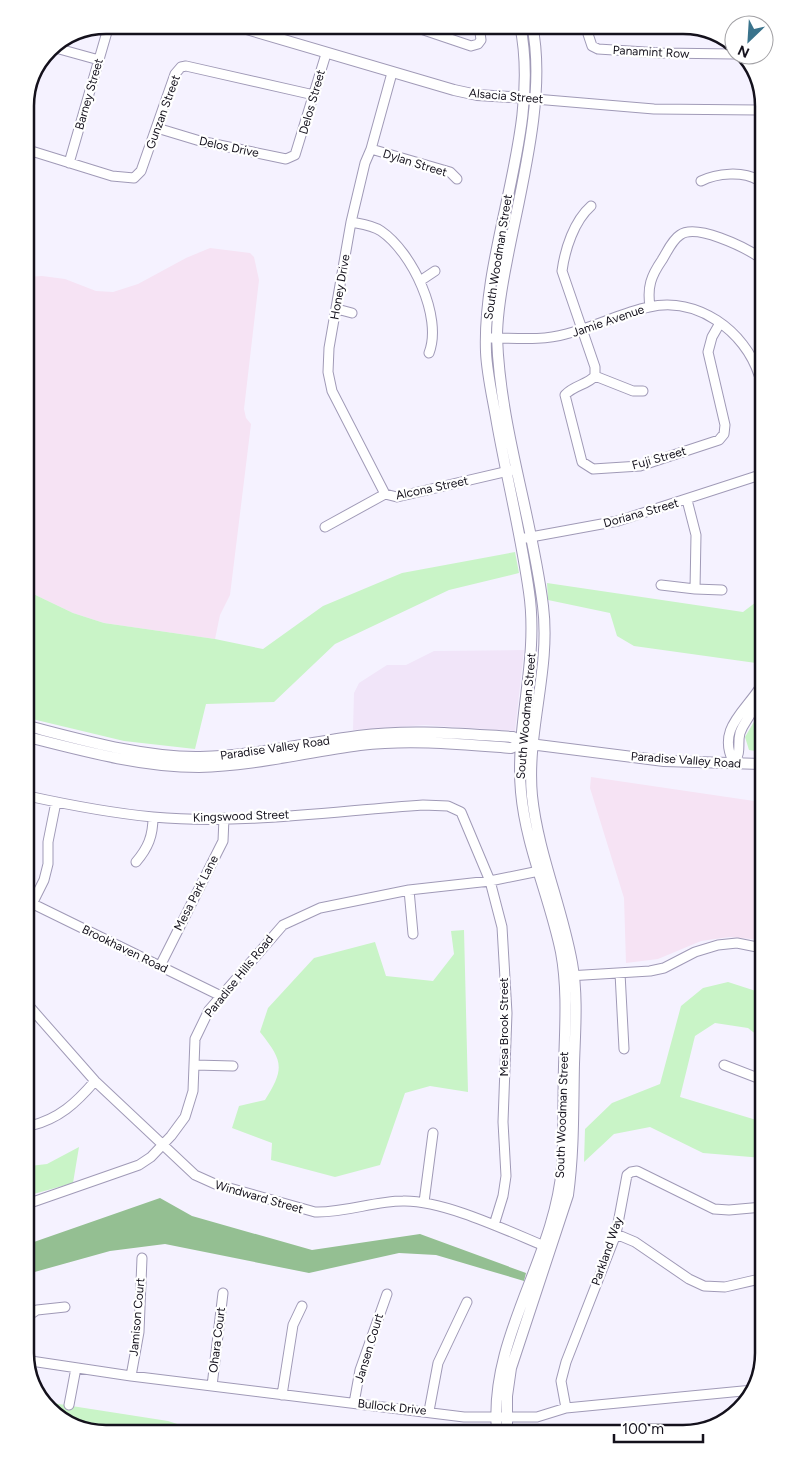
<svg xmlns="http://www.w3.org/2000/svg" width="789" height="1459" font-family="Figtree,sans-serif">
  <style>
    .commercial { fill: #f1e5f9 }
    .education { fill: #f6e3f4 }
    .green { fill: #c9f4c7 }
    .forest { fill: #94bf92 }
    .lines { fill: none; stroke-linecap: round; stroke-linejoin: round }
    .minor-casing { stroke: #a09ab7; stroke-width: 11 }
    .major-casing { stroke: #a09ab7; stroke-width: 12 }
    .minor { stroke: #fff; stroke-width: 9 }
    .major { stroke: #fff; stroke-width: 10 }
    .labels { text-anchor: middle; stroke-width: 4.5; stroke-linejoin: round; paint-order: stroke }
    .street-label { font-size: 12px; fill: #14111c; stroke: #fff }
    .rim { fill: none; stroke: #14111c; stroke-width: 2.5 }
  </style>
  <rect width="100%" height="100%" fill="#f5f2ff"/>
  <!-- commercial -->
  <path class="commercial" d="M524,650L515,731L425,725L353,730L354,693L359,683L387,665H406L434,651Z"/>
  <!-- education -->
  <path class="education" d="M210,248L250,253L254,257L259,280L244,409L246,418L251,424L230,595L220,615L215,639L104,623L73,613L27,591L26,277L42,276L65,279L96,291L113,292L138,284L186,258Z
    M591,777L761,802L762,940L729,937L701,941L658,959L626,963L624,898L590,788Z"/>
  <!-- green -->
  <path class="green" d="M515,552L519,573L449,590L335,644L274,702L206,704L195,749L124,741L28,718L27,591L73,613L104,623L215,639L263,649L323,606L402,573Z
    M547,583L743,612L760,599L761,658L756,663L634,646L617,636L610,613L548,600Z
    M761,710V752L749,750L745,737Z
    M464,930L468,1092L430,1086L405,1093L380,1165L335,1177L271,1160L272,1143L232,1128L239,1106L265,1100C285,1068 283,1061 260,1032L268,1008L314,958L375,942L386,976L433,981L454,954L451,931Z
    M728,982L762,993V1039L748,1028L715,1023L695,1036L680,1097L763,1122V1158L703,1153L650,1127L614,1134L584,1162L585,1129L612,1103L660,1084L681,1006L703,988Z
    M79,1147L73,1183L30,1195V1166L47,1164Z
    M46,1402L168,1421L205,1433L101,1434L61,1420Z"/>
  <!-- forest -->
  <path class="forest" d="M160,1198L192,1216L312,1250L420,1234L526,1273L524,1281L436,1255L399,1253L309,1273L165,1244L110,1251L31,1273V1243Z"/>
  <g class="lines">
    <defs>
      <path id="minor" d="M409,25L471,46L478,44L481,40L479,25
        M585,25L592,46L598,49L661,53L734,54
        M52,47L99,60
        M535,99L654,109L758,110
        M157,128L200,141L286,159L295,155L326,54
        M25,149L112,176L134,178L141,171L175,74L181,67L186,66L314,95
        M371,149L450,172L457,179
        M69,163L109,25
        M701,181C717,173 743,171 758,180
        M591,206C574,221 565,249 562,271L595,367V376
        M351,222C361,224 372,225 381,231C412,252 443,317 429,353
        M420,281L435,271
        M650,306C647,287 651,276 662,260C667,252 672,240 680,235C696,223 744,247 759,257
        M337,309L352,313
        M491,338C516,338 541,341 566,334C595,327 621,313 649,307C697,296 745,331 759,375
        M595,376C587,385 574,385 565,395L582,462L593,469L640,466L719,440L724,434L725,425L708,352L712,337L720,323
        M595,376L633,391H643
        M385,494L332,391L328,372L329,348L351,222L365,163L371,149L392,73
        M325,527L385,494L397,497L513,470
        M520,539L618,521L760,475
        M661,585L695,589L696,535L687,500
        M695,589L722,590
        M734,763C716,729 745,712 761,686
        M734,763C742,751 737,745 740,733C745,718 754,717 754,697
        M28,796C69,805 111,813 153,817C242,825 334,811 423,805L448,806L461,812L490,881L502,927L507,1013L503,1122L506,1176L503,1196L494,1225
        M136,862C148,848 153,836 153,817
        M409,890L413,934
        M29,902L221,996
        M32,904L44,880L48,864V842L56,802
        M160,966L223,841L224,818
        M620,973L624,1049
        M568,976L650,971L664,968L695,952L718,945L737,943L762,948
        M29,1006L95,1081L195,1175L215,1184L315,1212C345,1213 374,1201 403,1201C444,1200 510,1232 549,1248
        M195,1065L233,1066
        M724,1065L763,1080
        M30,1126C59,1119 76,1103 95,1081
        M424,1202L433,1133
        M30,1203L139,1165L151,1157L171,1136L185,1117L193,1091L195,1039L209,1010L283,925L320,908L409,890L490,881L544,870
        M616,1234L635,1242L689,1279L704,1286L725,1287L764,1278
        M31,1314L37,1310L65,1307
        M31,1361L131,1376L464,1417H537L566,1408L753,1390
        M131,1376L139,1332L142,1258
        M212,1386L223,1293
        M282,1395L293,1325L302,1306
        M354,1403L360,1370L387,1294
        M69,1405L76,1368
        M566,1408L561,1381L566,1362L616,1234L627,1175L631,1172L637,1171L714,1209L729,1210L763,1207
        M429,1411L438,1363L467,1302"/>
      <path id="major" d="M233,25L454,90L477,95L529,98
        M28,726C82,740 145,758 200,757C253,756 305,743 358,736C410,729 461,734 513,737L522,743L664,761L761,764
        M28,737C83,751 142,767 199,767C254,766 306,752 360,745C411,739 460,744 511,748L522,743
        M497,1430C489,1337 555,1258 562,1167C564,1134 563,1100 564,1067C565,1028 568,990 561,952C550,898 526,847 521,792C515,725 539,660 529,592C521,535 507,479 497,423C493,399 487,375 486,352C482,245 542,130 520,25
        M507,1430V1396L511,1368L568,1195C574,1151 573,1108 574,1064C575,1031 578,996 572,963C562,907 538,853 532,796C526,732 551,670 543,606C532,516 500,428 497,337C497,311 502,285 507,260C520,191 547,94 532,25"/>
    </defs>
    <!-- minor casing -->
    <use href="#minor" class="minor-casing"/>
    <!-- major casing -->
    <use href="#major" class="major-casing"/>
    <!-- minor -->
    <use href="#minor" class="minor"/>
    <!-- major -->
    <use href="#major" class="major"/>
  </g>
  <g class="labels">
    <!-- street labels -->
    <g class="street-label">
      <text transform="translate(651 52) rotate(3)" y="4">Panamint Row</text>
      <text transform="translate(89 94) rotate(-74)" y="4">Barney Street</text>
      <text transform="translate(506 96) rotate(5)" y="4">Alsacia Street</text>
      <text transform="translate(312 102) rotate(-74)" y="4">Delos Street</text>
      <text transform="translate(163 112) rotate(-70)" y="4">Gunzan Street</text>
      <text transform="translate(229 147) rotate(12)" y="4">Delos Drive</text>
      <text transform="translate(415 163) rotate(17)" y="4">Dylan Street</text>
      <text transform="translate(498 257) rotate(-81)" y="4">South Woodman Street</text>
      <text transform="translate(340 287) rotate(-80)" y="4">Honey Drive</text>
      <text transform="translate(608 321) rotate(-19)" y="4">Jamie Avenue</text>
      <text transform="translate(659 458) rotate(-16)" y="4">Fuji Street</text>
      <text transform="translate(432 488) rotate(-12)" y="4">Alcona Street</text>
      <text transform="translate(641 513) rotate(-16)" y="4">Doriana Street</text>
      <text transform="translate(526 716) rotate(-85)" y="4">South Woodman Street</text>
      <text transform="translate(275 748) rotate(-8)" y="4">Paradise Valley Road</text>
      <text transform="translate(686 760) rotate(4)" y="4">Paradise Valley Road</text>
      <text transform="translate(241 816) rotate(-2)" y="4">Kingswood Street</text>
      <text transform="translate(196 893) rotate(-63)" y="4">Mesa Park Lane</text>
      <text transform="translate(125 949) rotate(26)" y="4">Brookhaven Road</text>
      <text transform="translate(239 976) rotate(-51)" y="4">Paradise Hills Road</text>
      <text transform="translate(504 1027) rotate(-90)" y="4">Mesa Brook Street</text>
      <text transform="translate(562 1115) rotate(-88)" y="4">South Woodman Street</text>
      <text transform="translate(259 1197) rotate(16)" y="4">Windward Street</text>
      <text transform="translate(607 1251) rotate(-71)" y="4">Parkland Way</text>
      <text transform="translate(137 1317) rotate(-85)" y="4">Jamison Court</text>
      <text transform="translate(217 1340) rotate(-83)" y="4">Ohara Court</text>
      <text transform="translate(369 1348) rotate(-73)" y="4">Jansen Court</text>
      <text transform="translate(392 1407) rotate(6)" y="4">Bullock Drive</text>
    </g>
  </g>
  <!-- crop -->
  <path d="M0 0H789V1459H0ZM106 34H683A72 72 0 0 1 755 106V1353A72 72 0 0 1 683 1425H106A72 72 0 0 1 34 1353V106A72 72 0 0 1 106 34Z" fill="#fff" fill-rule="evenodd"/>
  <path class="rim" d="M106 34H683A72 72 0 0 1 755 106V1353A72 72 0 0 1 683 1425H106A72 72 0 0 1 34 1353V106A72 72 0 0 1 106 34Z"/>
  <!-- north arrow -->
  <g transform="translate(749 40) rotate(205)"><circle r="24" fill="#ffffff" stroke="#a1a0a4"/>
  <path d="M0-4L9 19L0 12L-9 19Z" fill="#3a738c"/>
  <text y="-8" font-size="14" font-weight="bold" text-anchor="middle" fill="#14111c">N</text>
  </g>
  <!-- scale -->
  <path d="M614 1434v8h89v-8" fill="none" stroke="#14111c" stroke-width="2.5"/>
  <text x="622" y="1434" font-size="15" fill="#14111c" stroke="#ffffff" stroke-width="4" paint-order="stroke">100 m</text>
</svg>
